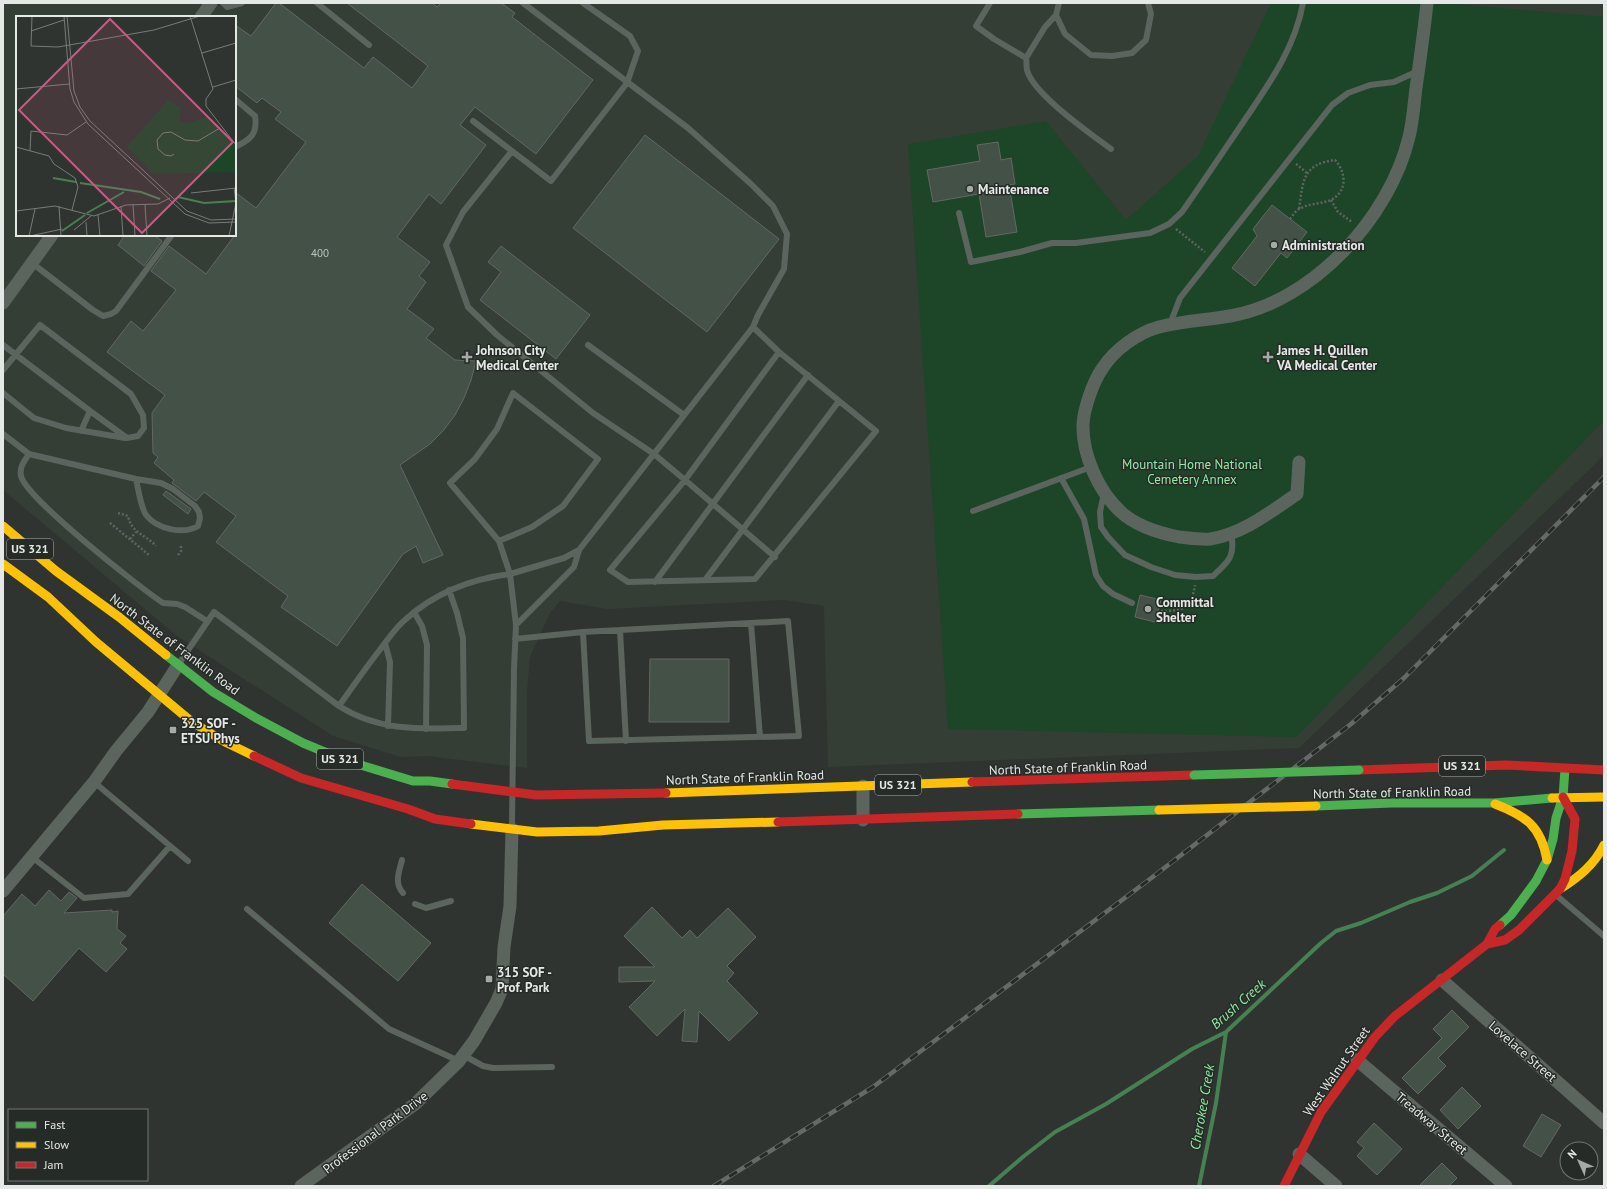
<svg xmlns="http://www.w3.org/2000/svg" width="1607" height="1189" font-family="'PT Sans',sans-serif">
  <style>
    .built { fill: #343e35; fill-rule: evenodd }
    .green { fill: #1c4627 }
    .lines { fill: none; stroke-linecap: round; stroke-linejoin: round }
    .stream { stroke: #478053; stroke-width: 4 }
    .building { fill: #445147; stroke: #646764 }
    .path { stroke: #5f6460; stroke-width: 2.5; stroke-dasharray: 2 2; stroke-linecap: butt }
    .lane { stroke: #5b645d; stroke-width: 6 }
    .street { stroke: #5b645d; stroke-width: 13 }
    .fast { stroke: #4caf50; stroke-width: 9 }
    .slow { stroke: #ffc107; stroke-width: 9 }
    .jam { stroke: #c62828; stroke-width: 9 }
    .rail-casing { stroke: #666a66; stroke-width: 4.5 }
    .rail { stroke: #252b26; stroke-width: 3; stroke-dasharray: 9; stroke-linecap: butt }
    .fast-bridge { stroke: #4caf50; stroke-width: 9 }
    .slow-bridge { stroke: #ffc107; stroke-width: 9 }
    .poi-dot { fill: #a6aaa6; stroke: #252b26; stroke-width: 1.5 }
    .labels { text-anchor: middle; stroke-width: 3; stroke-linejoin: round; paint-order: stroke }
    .number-label { font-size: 11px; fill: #bdc3be }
    .shield { fill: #252b26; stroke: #abb0ac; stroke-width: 1 }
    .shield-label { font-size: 12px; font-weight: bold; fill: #e5e9e6 }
    .poi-label { font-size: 13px; font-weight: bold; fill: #e5e9e6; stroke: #252b26; text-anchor: start }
    .park-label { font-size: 13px; fill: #92e9a4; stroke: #252b26 }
    .street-label { font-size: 13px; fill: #e5e9e6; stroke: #252b26 }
    .water-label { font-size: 14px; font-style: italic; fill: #90e8a2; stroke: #252b26 }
    .inset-river { fill: none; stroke: #478053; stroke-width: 2 }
    .inset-road { fill: none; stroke: #787c79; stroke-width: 1 }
    .view { fill: #cc5785; fill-opacity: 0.15; stroke: #cc5785; stroke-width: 2 }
    .inset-edge { fill: none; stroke: #e5e9e6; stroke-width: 2 }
  </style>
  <rect width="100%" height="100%" fill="#303430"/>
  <!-- built -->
  <path class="built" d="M3,3H1604V454L1593,466L1299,748L828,767L824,606L784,600L607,609L560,601L550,613L530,657L527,691V768L427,756L401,757L333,736L177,636L3,490ZM17,17H235V235H17Z"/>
  <!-- green -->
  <path class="green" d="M1271,3H1443L1604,17V421L1296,737L948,729L908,144L1046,121L1126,220L1198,156Z"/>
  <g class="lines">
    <!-- stream -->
    <path class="stream" d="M989,1186L1024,1156L1055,1132L1106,1104L1192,1049L1226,1032L1321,943L1336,931L1361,923L1410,902L1437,893L1472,876L1504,850
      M1199,1186L1216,1103L1226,1032"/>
  </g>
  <!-- building -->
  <path class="building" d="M276,3H279L364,68L373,57L412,88L428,66L347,3H432L437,7L441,3H501L515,13L512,17L593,80L536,154L475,107L460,125L486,145L441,204L429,194L397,237L430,262L419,276L426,282L407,309L434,329L426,338L455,360L476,361L471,380L464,398L455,415L443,431L430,444L400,465L443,555L423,563L416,546L403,554L337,646L281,607L288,596L216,542L236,516L204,492L196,501L172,483L174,480L154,463L158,457L153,453L152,413L165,395L107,352L131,321L143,331L176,290L151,271L169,246L206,274L235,235V192L256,208L306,142L275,119L281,112L262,98L257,103L235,86V25L251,36Z
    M645,135L779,239L707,332L573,228Z
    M998,142L1001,160L1011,158L1015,184L1009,185L1017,232L986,237L979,194L933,202L927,170L980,161L977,145Z
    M1272,205L1307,232L1287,258L1281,253L1255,286L1232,268L1257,236L1253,229Z
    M125,235H154L162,241L144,266L118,245Z
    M501,246L590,315L556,359L480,300L501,272L488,262Z
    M166,491L191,509L188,514L163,495Z
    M1140,595L1161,600L1155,622L1135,617Z
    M650,659H729V722H649Z
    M362,884L431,943L398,981L329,923Z
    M49,890L61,901L69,892L77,898L64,913L112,910V912L118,911L117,929L126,936L120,943L127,949L106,972L79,948L33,1001L3,974V916L22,894L35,906Z
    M652,907L682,938L690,930L697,938L728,908L756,937L727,966L734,973L727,981L758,1013L729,1041L699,1011L697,1042L682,1041L685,1009L657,1036L629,1007L655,981L619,982V967H655L624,936Z
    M1452,1010L1469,1027L1438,1058L1446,1066L1418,1094L1402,1078L1442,1038L1433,1029Z
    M1462,1087L1481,1106L1458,1129L1440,1110Z
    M1542,1114L1561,1125L1541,1157L1523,1146Z
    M1374,1123L1402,1149L1377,1175L1357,1156L1364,1148L1357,1142Z
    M1442,1163L1457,1178L1449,1186H1419Z"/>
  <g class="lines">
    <!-- path -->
    <path class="path" d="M1296,164L1307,173
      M1331,200L1338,212L1352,222
      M1290,219C1293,215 1296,210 1301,208C1311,203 1321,204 1331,200C1348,191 1346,172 1335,160C1302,164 1303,182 1299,209
      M1176,229L1205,252
      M118,513L128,516C132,534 145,534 156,546
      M110,523L149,555
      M130,539L136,532
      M178,555L181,551V546
      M1161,611C1183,611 1191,609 1195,585"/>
    <!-- lane -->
    <path class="lane" d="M223,3L227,7L242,3
      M317,3L369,45
      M523,3L688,128L751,184L773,206L787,234L784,269L758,315L753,327L779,352
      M990,3L976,26L994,39L1026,58L1045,27L1056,15
      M1059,3L1056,15L1065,34L1091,55L1112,56L1132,53L1146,40L1151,14L1148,3
      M1026,58C1027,62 1026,66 1027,70C1033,94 1091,134 1111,149
      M235,99L255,116C258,134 250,140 235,147
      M473,121L551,181L627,83L638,51L630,36L583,3
      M512,151L463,212L446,245L468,307L497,335L593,413L654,454L685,480L779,352L876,431L755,579L628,582L610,570L685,480L775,557
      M959,213L971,262L1020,252L1052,243H1076L1150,233L1169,224L1182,212C1203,182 1223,152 1244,121C1269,84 1295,48 1303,3
      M32,263L93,310L103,316L111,314L116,311L172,235
      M1170,324L1180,298L1332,105L1348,93L1370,85L1394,82L1418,71
      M3,345L90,411
      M588,345L684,415
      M3,370L40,325L131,394L143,415L144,428L138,436L127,438L90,411L81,431
      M3,393L34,418L66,428L125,438
      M3,434L29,454L136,479L161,483L173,489L195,506L199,512L200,518L198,526C183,535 157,529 146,515C141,508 138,488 136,479
      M29,454C25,460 19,467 21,476C26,498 139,587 163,603L177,604L185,607L207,621
      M1061,478L1084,519L1096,575L1103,586L1113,594L1132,603
      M1104,493L1100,512L1101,527L1108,537L1125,555L1151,567L1175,575L1196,577L1213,576C1228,562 1236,556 1231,534
      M973,511L1091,467
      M705,580L839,401
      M655,582L808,375
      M449,590L457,613L463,638L464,728C419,729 378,731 339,706C353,686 367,666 382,647C389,638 396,627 406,619C435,593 471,579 510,574L499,541L450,483L475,459L497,429L513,393L598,459L563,506L532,527L499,541
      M414,612L422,626L427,645L426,729
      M751,623L760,737
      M516,625L574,567L579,550
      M620,630L626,741
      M515,639L583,632L788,621L799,736L589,741L583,632
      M385,643L390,662L388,726
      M180,662L214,612L339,706
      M94,782L188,861
      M512,824L514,669L516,625L510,574L564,558L579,550L753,327
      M32,857L84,898L128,894L170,846
      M402,860C399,872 394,883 403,893
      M1556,895L1604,936
      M415,904L426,908L451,901
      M247,909L389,1029L459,1061
      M463,1055L483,1066L493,1068L552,1067"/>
    <!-- street -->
    <path class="street" d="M201,17L211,3
      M3,303L52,235
      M1299,462L1297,494C1270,512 1243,534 1210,539C1200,540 1189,538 1179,537C1159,533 1136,526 1121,512C1099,492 1082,455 1083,424C1084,408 1093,382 1102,369C1114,350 1137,333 1159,327C1182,321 1207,320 1230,316C1313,302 1390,217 1409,137C1413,121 1414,104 1416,88C1420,60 1424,31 1427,3
      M863,820V786
      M3,891L94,782L116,751L148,712L178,665
      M1442,980L1604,1123
      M1357,1060L1506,1186
      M1299,1154L1336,1186
      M301,1186L415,1104L459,1061L474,1041L496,1003L502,989L504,947L510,906L512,829"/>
    <!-- fast -->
    <path class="fast" d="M166,655L213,692L256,718L303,743L344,760L413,781H430L452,784
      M1316,806L1392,803H1494L1552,798
      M1018,814L1159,810
      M1500,925L1511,915L1536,881L1547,860L1553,839L1556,818L1563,797L1565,769"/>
    <!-- slow -->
    <path class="slow" d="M3,526L56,571L119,617L166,655
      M3,564L48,597L96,642L192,722L225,742L254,756
      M666,793L972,782
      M1552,798L1604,797
      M1495,804C1526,816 1541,826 1547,860
      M471,824L537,832L599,831L663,825L778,822
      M1560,889C1579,877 1594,865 1604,845"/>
    <!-- jam -->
    <path class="jam" d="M254,756L301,778L408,809L435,819L471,824
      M1359,770L1507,765L1604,770
      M972,782L1194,775
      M452,784L536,795L666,793
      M778,822L1018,814
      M1487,944L1505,940L1519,930L1560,889L1565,879L1572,851L1575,819L1563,797
      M1284,1186L1321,1112L1375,1037L1395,1016L1487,944L1495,929L1500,925"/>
    <defs>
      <path id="rail" d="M714,1186L873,1087L1154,876L1351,724L1404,678L1604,477"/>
    </defs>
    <!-- rail casing -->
    <use href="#rail" class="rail-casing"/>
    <!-- rail -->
    <use href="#rail" class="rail"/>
    <!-- fast-bridge -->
    <path class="fast-bridge" d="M1194,775L1359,770"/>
    <!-- slow-bridge -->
    <path class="slow-bridge" d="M1159,810L1316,806"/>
  </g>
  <!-- markers -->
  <g class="poi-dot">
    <circle cx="970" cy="189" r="4"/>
    <circle cx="1274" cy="245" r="4"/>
    <path d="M465 351h4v4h4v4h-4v4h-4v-4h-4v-4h4z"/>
    <path d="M1266 351h4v4h4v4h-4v4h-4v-4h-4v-4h4z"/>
    <circle cx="1148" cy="609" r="4"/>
    <rect x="169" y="726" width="8" height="8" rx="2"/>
    <rect x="485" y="975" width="8" height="8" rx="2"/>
  </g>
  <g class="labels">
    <!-- number labels -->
    <g class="number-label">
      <text x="320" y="257">400</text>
    </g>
    <!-- shield labels -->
    <g class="shield">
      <rect x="7" y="539" width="46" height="20" rx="3"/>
      <rect x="317" y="749" width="46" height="20" rx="3"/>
      <rect x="1439" y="756" width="46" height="20" rx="3"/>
      <rect x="875" y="775" width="46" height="20" rx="3"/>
    </g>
    <g class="shield-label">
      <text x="30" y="553">US 321</text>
      <text x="340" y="763">US 321</text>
      <text x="1462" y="770">US 321</text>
      <text x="898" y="789">US 321</text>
    </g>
    <!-- poi labels -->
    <g class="poi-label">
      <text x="978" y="194">Maintenance</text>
      <text x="1282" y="250">Administration</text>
      <text x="476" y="355">Johnson City<tspan x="476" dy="15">Medical Center</tspan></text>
      <text x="1277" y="355">James H. Quillen<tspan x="1277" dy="15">VA Medical Center</tspan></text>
      <text x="1156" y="607">Committal<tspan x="1156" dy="15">Shelter</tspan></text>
      <text x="181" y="728">325 SOF -<tspan x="181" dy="15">ETSU Phys</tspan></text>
      <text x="497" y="977">315 SOF -<tspan x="497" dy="15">Prof. Park</tspan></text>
    </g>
    <!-- park labels -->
    <g class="park-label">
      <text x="1192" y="469">Mountain Home National<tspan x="1192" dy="15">Cemetery Annex</tspan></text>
    </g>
    <!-- street labels -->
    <g class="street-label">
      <text transform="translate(175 644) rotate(37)" y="5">North State of Franklin Road</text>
      <text transform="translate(1068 767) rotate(-2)" y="5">North State of Franklin Road</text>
      <text transform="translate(745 777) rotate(-2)" y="5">North State of Franklin Road</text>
      <text transform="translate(1392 792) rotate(-1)" y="5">North State of Franklin Road</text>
      <text transform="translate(1523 1051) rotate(41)" y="5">Lovelace Street</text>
      <text transform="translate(1336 1071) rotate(-55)" y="5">West Walnut Street</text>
      <text transform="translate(1432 1123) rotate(40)" y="5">Treadway Street</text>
      <text transform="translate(375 1132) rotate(-37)" y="5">Professional Park Drive</text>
    </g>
    <!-- water labels -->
    <g class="water-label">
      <text transform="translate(1238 1004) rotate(-41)" y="5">Brush Creek</text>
      <text transform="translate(1202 1107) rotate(-80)" y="5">Cherokee Creek</text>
    </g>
  </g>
  <!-- overview -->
  <g transform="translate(16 16)">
    <rect width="220" height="220" fill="#303430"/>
    <path d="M152,84L165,92L163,106L174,107L192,100L220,131V156L137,158L111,131Z" fill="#1c4627"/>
    <path class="inset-river" d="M37,162L60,166M64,167L125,176L144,183M162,181L188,187L220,185M71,197L108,176M46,215L69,199"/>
    <path class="inset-road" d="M16,0L15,30L42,31L138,14L184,0M48,0L54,73L58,86L72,108L169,198L193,207L220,206M51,0L58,75L64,91L74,105L171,195L195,204L220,203M174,0L197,73L190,83V90L220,129M15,15L48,4M186,37L220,27M197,71L220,64M0,73L53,68M0,131L33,140L38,148L59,162L62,171L56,194M14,135L15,115L51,119L70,106M158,138L155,140L149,139L142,133L141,124L147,117L155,116L169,124L182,125L204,112M175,177L220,172M117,188L119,220M129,189L131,220M43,190L45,220M105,190L107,220M0,195L39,190L78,200L110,189L142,188L154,182M82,199L84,220M70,206L71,220M58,214L75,200M13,220L19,193M14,220L46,213M213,220L220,187L218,172"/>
    <path class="view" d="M94,3L217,126L126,217L3,94Z"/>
    <rect width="220" height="220" class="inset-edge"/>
  </g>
  <!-- border -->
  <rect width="1607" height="1189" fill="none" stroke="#e5e9e6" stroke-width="8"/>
  <!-- legend -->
  <rect x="8" y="1109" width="140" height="72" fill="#252b26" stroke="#727773"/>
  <rect x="16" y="1122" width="20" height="6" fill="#4caf50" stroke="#727773"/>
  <text x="44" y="1129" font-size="12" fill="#e5e9e6">Fast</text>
  <rect x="16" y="1142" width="20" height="6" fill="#ffc107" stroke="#727773"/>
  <text x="44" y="1149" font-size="12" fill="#e5e9e6">Slow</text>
  <rect x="16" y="1162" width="20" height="6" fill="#c62828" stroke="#727773"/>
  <text x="44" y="1169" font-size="12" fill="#e5e9e6">Jam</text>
  <!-- north arrow -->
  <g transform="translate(1579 1161) rotate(315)"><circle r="19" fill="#252b26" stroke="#727773"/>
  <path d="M0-3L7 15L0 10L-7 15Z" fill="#a6aaa6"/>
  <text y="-6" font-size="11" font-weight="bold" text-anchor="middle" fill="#e5e9e6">N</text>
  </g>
</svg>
